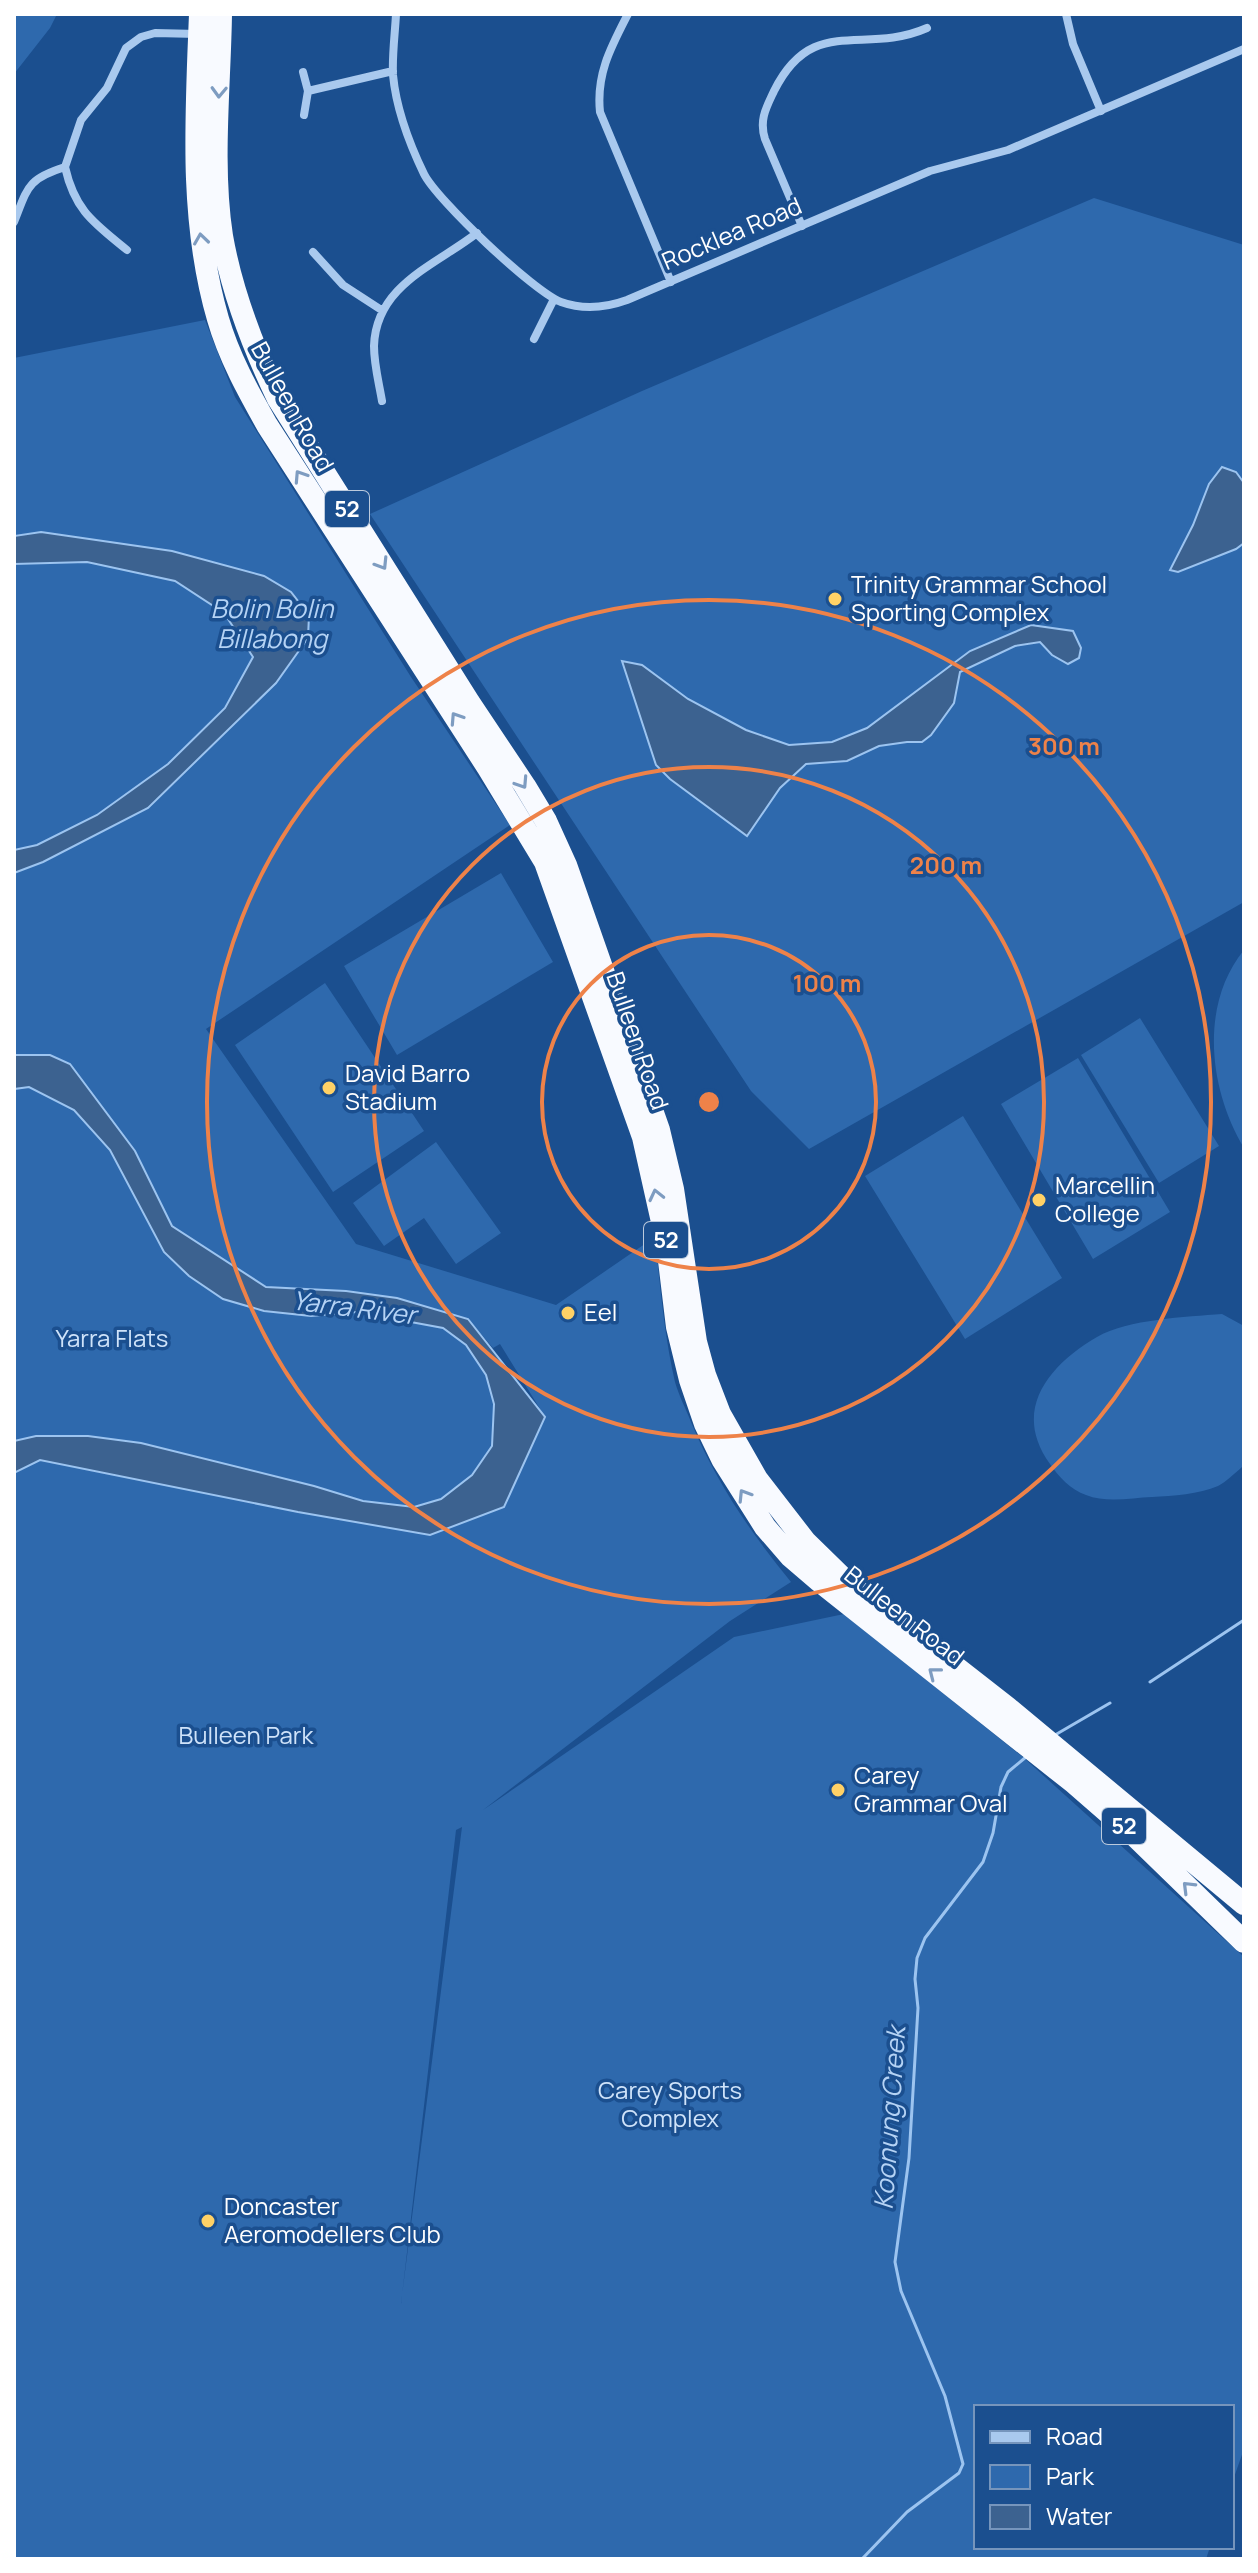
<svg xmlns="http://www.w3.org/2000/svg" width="1258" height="2573" font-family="Manrope,sans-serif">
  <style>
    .green { fill: #2e69ad; fill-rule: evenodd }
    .water { fill: #3c6290; stroke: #9cc4f0; stroke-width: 2 }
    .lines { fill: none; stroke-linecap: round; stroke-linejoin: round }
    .stream { stroke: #9cc4f0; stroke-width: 3 }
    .minor { stroke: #a9c9ee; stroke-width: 8 }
    .trunk { stroke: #f8faff; stroke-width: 22 }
    .oneway { stroke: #7e9cc1 }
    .ring { fill: none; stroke: #ee8249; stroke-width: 4 }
    .poi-dot { fill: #ffd166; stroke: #1b4f8f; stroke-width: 3 }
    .labels { text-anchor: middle; stroke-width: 7; stroke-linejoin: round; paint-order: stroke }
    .shield { fill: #1b4f8f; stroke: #bbcadd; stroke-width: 2 }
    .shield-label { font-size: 22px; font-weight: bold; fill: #fff }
    .street-label { font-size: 24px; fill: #fff; stroke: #1b4f8f }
    .poi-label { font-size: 24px; fill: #fff; stroke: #1b4f8f; text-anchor: start }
    .park-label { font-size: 24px; fill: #cfe3fa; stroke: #1b4f8f }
    .water-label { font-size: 26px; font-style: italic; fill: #b5d3f5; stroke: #1b4f8f }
    .centre { fill: #ee8249; stroke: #1b4f8f; stroke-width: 4 }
    .ring-label { font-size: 24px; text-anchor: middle; font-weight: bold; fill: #ee8249; stroke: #1b4f8f; stroke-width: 7; stroke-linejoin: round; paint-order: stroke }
  </style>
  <rect width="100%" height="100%" fill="#1b4f8f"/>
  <!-- green -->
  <path class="green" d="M14,14H57L50,28L14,74Z
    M1094,198L1244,245V902L809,1149L751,1091L370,514L642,391Z
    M205,320L235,397L411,677L510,825L206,1029L356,1244L556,1305L655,1237C660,1285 664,1334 675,1382C679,1396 686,1409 691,1422C716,1482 750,1532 791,1582L730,1621L483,1810L734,1637L844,1614L1024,1758L1244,1957V2449L1232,2483V2407H976V2547H1210L1206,2559H14V1473L40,1460L298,1512L430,1535L545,1417L500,1344L493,1348L468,1319L397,1298L346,1291L266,1287L172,1226L135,1151L70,1064L50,1055H14V358ZM462,1827L401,2303V2304L456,1830Z
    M501,873L553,962L397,1055L344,966Z
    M1244,950V1148C1209,1090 1199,1005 1244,950Z
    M325,983L424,1131L333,1192L235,1045Z
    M1140,1018L1219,1146L1159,1183L1081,1055Z
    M1078,1058L1170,1212L1093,1259L1001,1104Z
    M29,1087L74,1110L110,1150L164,1252L189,1276L223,1299L311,1316L357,1312L443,1328L466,1345L486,1375L494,1403L492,1446L471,1475L441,1499L414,1507L363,1501L314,1486L141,1443L87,1436H36L14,1441V1089Z
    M963,1116L1062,1278L965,1339L865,1176Z
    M436,1142L501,1233L456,1264L424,1218L384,1246L353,1203Z
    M1222,1314L1244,1326L1242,1467C1235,1473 1226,1482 1218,1486C1199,1494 1173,1496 1152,1497C1131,1498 1106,1503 1086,1495C1071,1490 1058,1476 1050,1464C1011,1410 1049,1365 1097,1337C1128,1319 1186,1317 1222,1314Z"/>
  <!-- water -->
  <path class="water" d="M1222,467L1236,472L1244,483V543L1236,549L1178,572L1170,570L1193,525L1209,484Z
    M41,532L172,551L264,576L291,592L309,615L308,638L276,683L148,808L43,862L14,873V850L37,845L97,815L168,764L225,708L253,657L224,613L175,581L87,562L14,564V536Z
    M1031,625L1073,631L1081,648L1079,658L1068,664L1052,655L1040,642L1015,646L960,672L954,703L931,735L922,742H907L879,746L847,761L806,764L780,788L747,836L670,779L656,765L622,661L642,665L688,699L746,730L789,745L832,742L867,728L970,651Z
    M14,1055H50L70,1064L135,1151L172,1226L266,1287L346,1291L397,1298L468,1319L545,1417L504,1507L430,1535L298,1512L40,1460L14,1473V1441L36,1436H88L141,1443L314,1486L363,1501L414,1507L441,1499L472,1475L492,1446L494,1404L486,1375L466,1345L443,1328L357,1312L311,1316L264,1311L223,1299L189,1276L164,1252L110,1150L74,1110L29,1087L14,1089Z"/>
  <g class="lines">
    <!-- stream -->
    <path class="stream" d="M1150,1682L1244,1620
      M1055,1735L1110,1703
      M862,2559L907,2512L959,2473L963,2464L945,2396L901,2291L895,2262L909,2158L918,2008L915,1979L917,1958L925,1938L983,1862L993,1833L1001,1787L1008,1772L1026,1757"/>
    <!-- minor -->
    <path class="minor" d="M396,14C395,34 392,55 393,75C396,107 410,145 424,174C437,200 534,292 561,302C583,310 605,308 627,300L930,171L1008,150L1244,49
      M628,14C611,47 596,74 600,112L671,282
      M1066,14L1073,44L1101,111
      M303,72L308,91L304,115
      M308,91L393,71
      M65,167C75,211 94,223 127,250
      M14,222C28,187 27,179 65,167L81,120L107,88L126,48L141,37L155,33L198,34
      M802,226L765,139C759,120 766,108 774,91C813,13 863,56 927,28
      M313,252L343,285L383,311
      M534,339L554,299
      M382,401C379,383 374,365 374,346C376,285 436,265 477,233"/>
    <!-- trunk -->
    <path class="trunk" d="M200,14C196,116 189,220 218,319C229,357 248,391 267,425L488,768L545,862L643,1137L667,1244L677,1327L690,1380L705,1424L722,1459L765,1527L791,1557L819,1581L1074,1783L1136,1837L1244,1942
      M221,14C220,85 211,165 222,236C232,293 253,347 278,399L469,702L525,786L546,821L566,865L659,1130L673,1189L696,1342L705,1375L720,1414L757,1479L805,1541L848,1583L1008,1708L1244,1904"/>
  </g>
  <!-- one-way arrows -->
  <defs><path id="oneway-chevron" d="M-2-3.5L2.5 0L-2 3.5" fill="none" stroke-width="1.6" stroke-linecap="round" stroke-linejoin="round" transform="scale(2)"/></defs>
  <g class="oneway">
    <use href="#oneway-chevron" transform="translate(219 92) rotate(92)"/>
    <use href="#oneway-chevron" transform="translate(201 239) rotate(-98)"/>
    <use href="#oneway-chevron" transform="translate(300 476) rotate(-123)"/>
    <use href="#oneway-chevron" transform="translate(382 564) rotate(58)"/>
    <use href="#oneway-chevron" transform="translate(456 718) rotate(-123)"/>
    <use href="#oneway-chevron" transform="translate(522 783) rotate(57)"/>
    <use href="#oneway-chevron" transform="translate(656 1195) rotate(-103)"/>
    <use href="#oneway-chevron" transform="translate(744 1495) rotate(-122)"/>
    <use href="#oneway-chevron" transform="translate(934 1673) rotate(-142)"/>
    <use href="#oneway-chevron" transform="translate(1188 1887) rotate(-135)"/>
  </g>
  <!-- distance rings -->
  <g class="ring">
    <circle cx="709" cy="1102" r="167"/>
    <circle cx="709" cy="1102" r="335"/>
    <circle cx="709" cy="1102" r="502"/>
  </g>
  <!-- markers -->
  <g class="poi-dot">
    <circle cx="835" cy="599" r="8"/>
    <circle cx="329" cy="1088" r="8"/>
    <circle cx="1039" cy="1200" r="8"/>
    <circle cx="568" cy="1313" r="8"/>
    <circle cx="838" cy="1790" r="8"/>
    <circle cx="208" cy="2221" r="8"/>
  </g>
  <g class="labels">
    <!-- shield labels -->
    <g class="shield">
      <rect x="325" y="491" width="44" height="36" rx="6"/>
      <rect x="644" y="1222" width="44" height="36" rx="6"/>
      <rect x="1102" y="1808" width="44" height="36" rx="6"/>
    </g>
    <g class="shield-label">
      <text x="347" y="517">52</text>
      <text x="666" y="1248">52</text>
      <text x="1124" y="1834">52</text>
    </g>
    <!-- street labels -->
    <g class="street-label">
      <text transform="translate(732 234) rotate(-23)" y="8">Rocklea Road</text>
      <text transform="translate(292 407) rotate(61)" y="8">Bulleen Road</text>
      <text transform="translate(637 1041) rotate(71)" y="8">Bulleen Road</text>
      <text transform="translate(904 1616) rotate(38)" y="8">Bulleen Road</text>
    </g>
    <!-- poi labels -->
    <g class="poi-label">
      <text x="851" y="593">Trinity Grammar School<tspan x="851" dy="28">Sporting Complex</tspan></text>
      <text x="345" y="1082">David Barro<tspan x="345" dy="28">Stadium</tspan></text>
      <text x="1055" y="1194">Marcellin<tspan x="1055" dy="28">College</tspan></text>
      <text x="584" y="1321">Eel</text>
      <text x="854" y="1784">Carey<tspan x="854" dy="28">Grammar Oval</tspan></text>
      <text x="224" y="2215">Doncaster<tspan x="224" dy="28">Aeromodellers Club</tspan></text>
    </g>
    <!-- park labels -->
    <g class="park-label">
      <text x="112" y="1347">Yarra Flats</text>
      <text x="246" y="1744">Bulleen Park</text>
      <text x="670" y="2099">Carey Sports<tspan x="670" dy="28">Complex</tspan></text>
    </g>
    <!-- water labels -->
    <g class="water-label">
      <text x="272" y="618">Bolin Bolin<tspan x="272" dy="30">Billabong</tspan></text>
      <text transform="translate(354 1308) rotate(7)" y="9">Yarra River</text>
      <text transform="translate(890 2118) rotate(-86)" y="9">Koonung Creek</text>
    </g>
  </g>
  <circle cx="709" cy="1102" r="12" class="centre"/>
  <g class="ring-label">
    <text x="1064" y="755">300 m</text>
    <text x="946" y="874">200 m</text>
    <text x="827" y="992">100 m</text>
  </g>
  <!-- border -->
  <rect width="1258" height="2573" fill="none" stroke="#ffffff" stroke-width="32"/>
  <!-- legend -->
  <rect x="974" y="2405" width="260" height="144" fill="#1b4f8f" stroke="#7695bc" stroke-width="2"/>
  <rect x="990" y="2431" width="40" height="12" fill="#a9c9ee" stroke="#7695bc" stroke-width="2"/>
  <text x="1046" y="2445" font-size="24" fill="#ffffff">Road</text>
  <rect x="990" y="2465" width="40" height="24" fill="#2e69ad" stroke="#7695bc" stroke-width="2"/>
  <text x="1046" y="2485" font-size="24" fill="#ffffff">Park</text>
  <rect x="990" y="2505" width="40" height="24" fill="#3c6290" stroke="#7695bc" stroke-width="2"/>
  <text x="1046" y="2525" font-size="24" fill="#ffffff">Water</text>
</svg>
